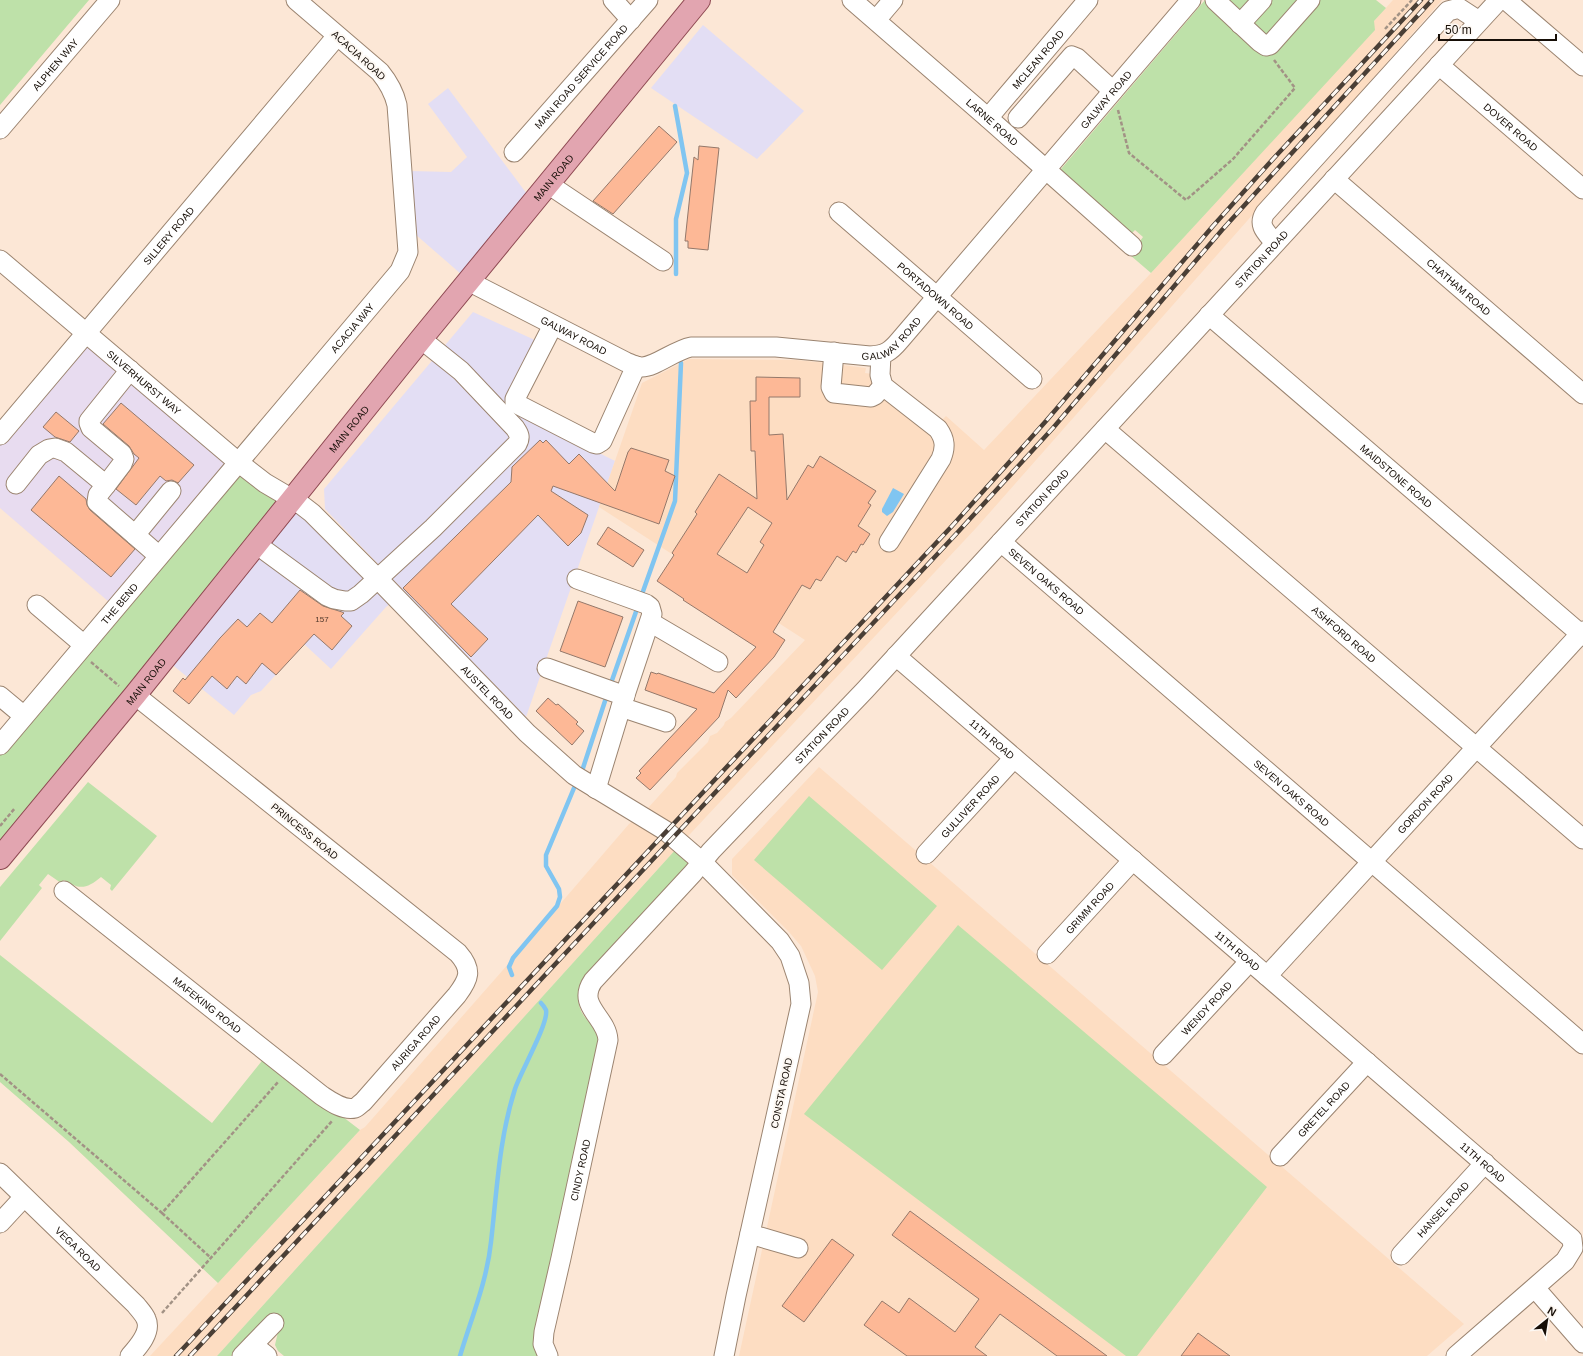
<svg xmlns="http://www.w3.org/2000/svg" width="1583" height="1356" font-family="Helvetica,sans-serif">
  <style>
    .commercial { fill: #e3def4 }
    .industrial { fill: #e8dcf0 }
    .built { fill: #fdddc2 }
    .green { fill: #bee1a9 }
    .water { fill: #80c5f1 }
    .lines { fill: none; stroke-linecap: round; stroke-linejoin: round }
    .stream { stroke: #80c5f1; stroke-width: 4.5 }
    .building { fill: #fdb896; stroke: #94786a; fill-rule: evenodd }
    .minor-casing { stroke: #9b8470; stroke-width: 21 }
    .major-casing { stroke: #8e4952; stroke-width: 24 }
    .path { stroke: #a29285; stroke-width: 2.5; stroke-dasharray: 4 2; stroke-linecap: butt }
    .minor { stroke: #fff; stroke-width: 19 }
    .major { stroke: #e2a5b0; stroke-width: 22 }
    .rail-casing { stroke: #4a3f36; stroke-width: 4.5 }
    .rail { stroke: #fdf8f3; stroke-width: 3; stroke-dasharray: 9; stroke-linecap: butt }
    .labels { text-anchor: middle; stroke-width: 4; stroke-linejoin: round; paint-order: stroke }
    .number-label { font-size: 8px; fill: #50382b }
    .street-label { font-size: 10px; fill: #160e07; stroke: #fdf8f3 }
  </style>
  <rect width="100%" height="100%" fill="#fce7d6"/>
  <!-- commercial -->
  <path class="commercial" d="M703,25L804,111L757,159L651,88Z
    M448,88L527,194L461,274L415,234L410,171L451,172L467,157L428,104Z
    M473,312L537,341L506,406L615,461L526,717L325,509L324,489Z
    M292,499L397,599L386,607L331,669L304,644L261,691L251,695L234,715L164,658Z"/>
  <!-- industrial -->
  <path class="industrial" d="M86,334L238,462L116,608L0,508V435Z"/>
  <!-- built -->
  <path class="built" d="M1393,0H1442L977,527L677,848L217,1356H150L360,1130L365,1127L517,954L629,824L648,808L676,777L677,773L708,742L710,736L717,733L724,725L725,722L731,718L805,640L599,507L642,383L689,359L796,360L826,363V378L842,375V365L866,368L865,373L888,376L940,422L946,416L984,450L1151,273L1374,30V21Z
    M819,767L1464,1324L1427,1356H739L818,992L815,976L801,946L789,932L732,875V859Z"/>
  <!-- green -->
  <path class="green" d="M0,0H89L0,105Z
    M1205,0H1376L1386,8L1374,21L1375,30L1151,273L1130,255L1143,237L1135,230L1128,237L1055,176Z
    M238,462L283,495L0,856V745Z
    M88,782L157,836L112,891L110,889L111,885L101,877C87,889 79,890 64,880L61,883L48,874L39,885L42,888L0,941V887Z
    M809,796L937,906L882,970L754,860Z
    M677,848L689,859V865L585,977C578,989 575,1003 584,1016C589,1023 596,1028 600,1036L540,1356H284L278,1351L275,1345L278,1332L267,1317L231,1356H217Z
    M958,925L1267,1187L1137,1356H1126L804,1114Z
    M0,955L212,1123L265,1057L360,1130L218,1283L69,1142L0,1082Z"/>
  <!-- water -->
  <path class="water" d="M893,488L904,494L893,512L887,516L882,512V509Z"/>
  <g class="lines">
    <!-- stream -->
    <path class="stream" d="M675,106L687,173L676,219V274
      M641,597L675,501L681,363
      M610,686L638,606
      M583,768L607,695
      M512,975L509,967L513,958L557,906L560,897L559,889L546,866V855L574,788
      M460,1356C471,1319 487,1281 491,1242C497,1190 499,1139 515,1089C520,1073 549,1023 546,1010C545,1008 543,1005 541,1003"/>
  </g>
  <!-- building -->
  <path class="building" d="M659,126L677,142L652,170L613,214L593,201Z
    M699,146L719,148L708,250L688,248V241H685L694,157L698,160Z
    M756,377L800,378V397H769V435L783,434L787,500L808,465L813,468L820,456L876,491L868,503L871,505L858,526L870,534L863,545L861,544L856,553L853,551L846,562L837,556L821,581L816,579L810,589L802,585L773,632L785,640L774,657L736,698L728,690L719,717L650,790L636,778L641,773L639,771L697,709L645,690L651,672L657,674L658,673L714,693L756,647L683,600L684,599L657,581L674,555L672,553L697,514L695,512L719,474L757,499L755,451H751L750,401H756ZM748,507L772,523L760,542L764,545L747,573L717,554Z
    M121,403L194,465L178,483L172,480L166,481L160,476L136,505L116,489L139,458L134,454L129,446L103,424Z
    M56,412L79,431L70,442L55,437L43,427Z
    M540,440L543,443L546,440L569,464L579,454L615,491L628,452L631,448L669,460L665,471L675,476L659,524L553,486L551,491L588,515L581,533L568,546L538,515L451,604L488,639L471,657L403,588L511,482L512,467Z
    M59,476L86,499L87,505L90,510L135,549L111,577L31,510Z
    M608,527L644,550L633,567L597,544Z
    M300,590L323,606L342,612L344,613L341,616L352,626L332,650L314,634L276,675L262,663L246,684L237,676L227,689L212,676L189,704L173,691L183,678L185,680L220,638L238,619L247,627L260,613L272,623Z
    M578,601L623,617L605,667L560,651Z
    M548,698L556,705L558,704L578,722L576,724L584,731L572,745L536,711Z
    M910,1211L1107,1356H1057L1000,1314L975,1347L987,1356H907L864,1325L882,1301L899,1313L909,1298L955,1332L979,1299L892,1235Z
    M832,1239L854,1255L804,1322L782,1306Z
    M1198,1333L1230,1356H1181Z"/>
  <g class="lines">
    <defs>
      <g id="minor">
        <path d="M613,0L631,20"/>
        <path id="s1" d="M852,0L988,118L1132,246"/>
        <path d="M1215,0L1260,42L1266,46L1270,45L1310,0"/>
        <path d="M1506,0L1583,66"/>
        <path d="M876,20L893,0"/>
        <path d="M1240,24L1262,0"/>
        <path id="s2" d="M1439,65L1583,189"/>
        <path id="s3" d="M988,118L1088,0"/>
        <path d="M1018,118L1072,56L1077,58L1113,91"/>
        <path id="s4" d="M0,129L110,0"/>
        <path id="s5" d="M514,152L648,0"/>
        <path id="s6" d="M1334,179L1583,394"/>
        <path d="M548,184L663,261"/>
        <path id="s7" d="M839,212L1032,379"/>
        <path d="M1275,243C1267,233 1257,226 1265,213L1448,11L1459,8L1479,21"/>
        <path id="s8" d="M0,260L238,462L265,483L299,503L312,513L378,579L527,733L574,775L666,831L702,862L780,941L790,956L799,983L801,1004L736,1296L724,1356"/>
        <path id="s9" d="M468,281L626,362C631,364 636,367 642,367C655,367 675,350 691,347H776L870,356C885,355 890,352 900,340L1191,0"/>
        <path id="s10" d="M1209,315L1583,636"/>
        <path d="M553,325L515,399V403L593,443L597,444L602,441L636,366"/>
        <path d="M834,352L831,387L834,393L871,397L875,395L883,386"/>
        <path d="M881,355L880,375L883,386L938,429C945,439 946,447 941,459L889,542"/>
        <path id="s11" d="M1105,429L1583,839"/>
        <path id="s12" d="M0,435L337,36"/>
        <path d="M16,484L39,455L49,449L55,448L66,452L106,485L122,464L124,459L122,454L91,428L89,423V421L130,370"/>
        <path d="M106,485L98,495L97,502L135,535L171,491"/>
        <path d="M135,535L159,556"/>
        <path id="s13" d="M1001,542L1583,1044"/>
        <path d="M256,544L327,596L334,599L345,601H351L361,594L433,528L517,444C521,437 519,434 515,428L461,371L421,339"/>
        <path d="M577,579L646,604L650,607L652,614L621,707L596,789"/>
        <path d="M37,605L84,645"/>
        <path d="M650,622L718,662"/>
        <path id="s14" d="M896,656L1572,1239L1573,1248L1565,1261L1456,1356"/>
        <path d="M547,668L625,696"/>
        <path d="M0,696L24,716"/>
        <path d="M621,707L666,722"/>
        <path id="s15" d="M0,745L400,271L408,252L397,105C394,92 389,83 380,72L296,0"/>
        <path id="s16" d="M926,854L1014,758"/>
        <path id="s17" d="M64,891L321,1095C330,1101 343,1111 355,1108C358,1107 361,1103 363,1102L457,995C469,979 473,970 458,953L135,695"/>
        <path id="s18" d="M1047,954L1133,860"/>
        <path id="s19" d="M1267,976L1583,631"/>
        <path id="s20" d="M1163,1055L1250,961"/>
        <path id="s21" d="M1280,1156L1367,1062"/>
        <path id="s22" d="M0,1173L136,1305C139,1309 144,1314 146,1319C152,1332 138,1347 130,1356"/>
        <path d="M0,1223L24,1197"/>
        <path d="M750,1234L798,1248"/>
        <path id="s23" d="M1401,1255L1485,1163"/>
        <path d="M1535,1288L1583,1343"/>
        <path d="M253,1345L267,1356"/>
        <path d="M242,1356L274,1323"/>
        <path id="s24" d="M548,1356L543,1344L544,1332L561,1258L608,1040C607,1017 576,1006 593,981L693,873L711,851L865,690L1499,0"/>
      </g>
      <g id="major">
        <path id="s25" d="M0,858L135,695L421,339L699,0"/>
      </g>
    </defs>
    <!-- minor casing -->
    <use href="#minor" class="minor-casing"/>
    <!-- major casing -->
    <use href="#major" class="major-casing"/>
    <!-- path -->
    <path class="path" d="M1385,29L1412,0
      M1118,110L1129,153L1186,200L1233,159L1295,88L1274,60
      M91,662L119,686
      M0,826L15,808
      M0,1074L162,1213L278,1082
      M162,1213L211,1258
      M162,1313L332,1121"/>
    <!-- minor -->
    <use href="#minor" class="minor"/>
    <!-- major -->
    <use href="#major" class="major"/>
    <defs>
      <path id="rail" d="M176,1356L952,526L1046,421L1213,226L1274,158L1421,0
        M190,1356L958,532L1053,428L1222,230L1280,166L1432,0"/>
    </defs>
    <!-- rail casing -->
    <use href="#rail" class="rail-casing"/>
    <!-- rail -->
    <use href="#rail" class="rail"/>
  </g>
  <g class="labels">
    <!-- number labels -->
    <g class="number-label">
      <text x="322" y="622">157</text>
    </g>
    <!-- street labels -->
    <g class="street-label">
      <text transform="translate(359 55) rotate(42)" y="4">ACACIA ROAD</text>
      <text dy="4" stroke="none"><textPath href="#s3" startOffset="77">MCLEAN ROAD</textPath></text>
      <text dy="4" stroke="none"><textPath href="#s4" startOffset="85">ALPHEN WAY</textPath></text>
      <text dy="4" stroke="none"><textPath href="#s5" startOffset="101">MAIN ROAD SERVICE ROAD</textPath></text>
      <text dy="4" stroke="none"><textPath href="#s9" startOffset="779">GALWAY ROAD</textPath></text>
      <text dy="4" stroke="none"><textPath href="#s1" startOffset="186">LARNE ROAD</textPath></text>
      <text dy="4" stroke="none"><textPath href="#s2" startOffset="95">DOVER ROAD</textPath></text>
      <text dy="4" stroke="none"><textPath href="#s25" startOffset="877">MAIN ROAD</textPath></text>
      <text dy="4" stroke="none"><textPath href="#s12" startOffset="261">SILLERY ROAD</textPath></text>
      <text dy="4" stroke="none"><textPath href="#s24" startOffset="1373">STATION ROAD</textPath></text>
      <text dy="4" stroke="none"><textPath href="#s6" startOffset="165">CHATHAM ROAD</textPath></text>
      <text dy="4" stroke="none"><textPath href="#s7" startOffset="128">PORTADOWN ROAD</textPath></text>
      <text dy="4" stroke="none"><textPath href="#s15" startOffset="546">ACACIA WAY</textPath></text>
      <text dy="4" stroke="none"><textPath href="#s9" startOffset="455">GALWAY ROAD</textPath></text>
      <text dy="4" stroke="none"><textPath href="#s9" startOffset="119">GALWAY ROAD</textPath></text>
      <text dy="4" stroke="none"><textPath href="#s8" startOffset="189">SILVERHURST WAY</textPath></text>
      <text dy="4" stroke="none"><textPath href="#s25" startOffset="553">MAIN ROAD</textPath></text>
      <text dy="4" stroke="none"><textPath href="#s10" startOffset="247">MAIDSTONE ROAD</textPath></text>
      <text dy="4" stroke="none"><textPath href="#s24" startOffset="1049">STATION ROAD</textPath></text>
      <text dy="4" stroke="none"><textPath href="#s13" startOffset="60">SEVEN OAKS ROAD</textPath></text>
      <text dy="4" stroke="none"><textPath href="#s15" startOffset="185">THE BEND</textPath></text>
      <text dy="4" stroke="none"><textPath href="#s11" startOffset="315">ASHFORD ROAD</textPath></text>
      <text dy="4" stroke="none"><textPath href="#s25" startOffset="229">MAIN ROAD</textPath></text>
      <text dy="4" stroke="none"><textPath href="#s8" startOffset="653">AUSTEL ROAD</textPath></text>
      <text dy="4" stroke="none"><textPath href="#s24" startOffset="725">STATION ROAD</textPath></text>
      <text dy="4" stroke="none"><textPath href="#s14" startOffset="127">11TH ROAD</textPath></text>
      <text dy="4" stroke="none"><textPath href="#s13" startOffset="384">SEVEN OAKS ROAD</textPath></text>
      <text dy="4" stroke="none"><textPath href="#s19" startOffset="234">GORDON ROAD</textPath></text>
      <text dy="4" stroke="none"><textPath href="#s16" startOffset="65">GULLIVER ROAD</textPath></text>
      <text transform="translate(305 831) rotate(39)" y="4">PRINCESS ROAD</text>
      <text dy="4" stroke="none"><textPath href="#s18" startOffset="63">GRIMM ROAD</textPath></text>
      <text dy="4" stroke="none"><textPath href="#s14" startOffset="451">11TH ROAD</textPath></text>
      <text dy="4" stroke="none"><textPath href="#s17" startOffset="183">MAFEKING ROAD</textPath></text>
      <text dy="4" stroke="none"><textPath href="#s20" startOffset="64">WENDY ROAD</textPath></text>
      <text dy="4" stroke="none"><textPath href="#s17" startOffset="455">AURIGA ROAD</textPath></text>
      <text transform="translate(781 1093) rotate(-78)" y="4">CONSTA ROAD</text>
      <text dy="4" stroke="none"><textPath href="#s21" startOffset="64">GRETEL ROAD</textPath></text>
      <text dy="4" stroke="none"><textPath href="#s14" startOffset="775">11TH ROAD</textPath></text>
      <text dy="4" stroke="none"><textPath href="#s24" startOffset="191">CINDY ROAD</textPath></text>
      <text dy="4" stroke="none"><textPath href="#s23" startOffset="62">HANSEL ROAD</textPath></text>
      <text dy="4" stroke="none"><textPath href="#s22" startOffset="109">VEGA ROAD</textPath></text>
    </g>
  </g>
  <!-- north arrow -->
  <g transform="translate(1547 1320) rotate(30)" stroke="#fdf8f3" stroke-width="3" paint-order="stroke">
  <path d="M0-3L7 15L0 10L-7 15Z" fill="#160e07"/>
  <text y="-6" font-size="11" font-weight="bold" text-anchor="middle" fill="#160e07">N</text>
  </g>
  <!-- scale -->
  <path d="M1439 34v6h117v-6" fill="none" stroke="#160e07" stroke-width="2"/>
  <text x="1445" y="34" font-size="12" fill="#160e07" stroke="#fdf8f3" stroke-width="3" paint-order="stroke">50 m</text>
</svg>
